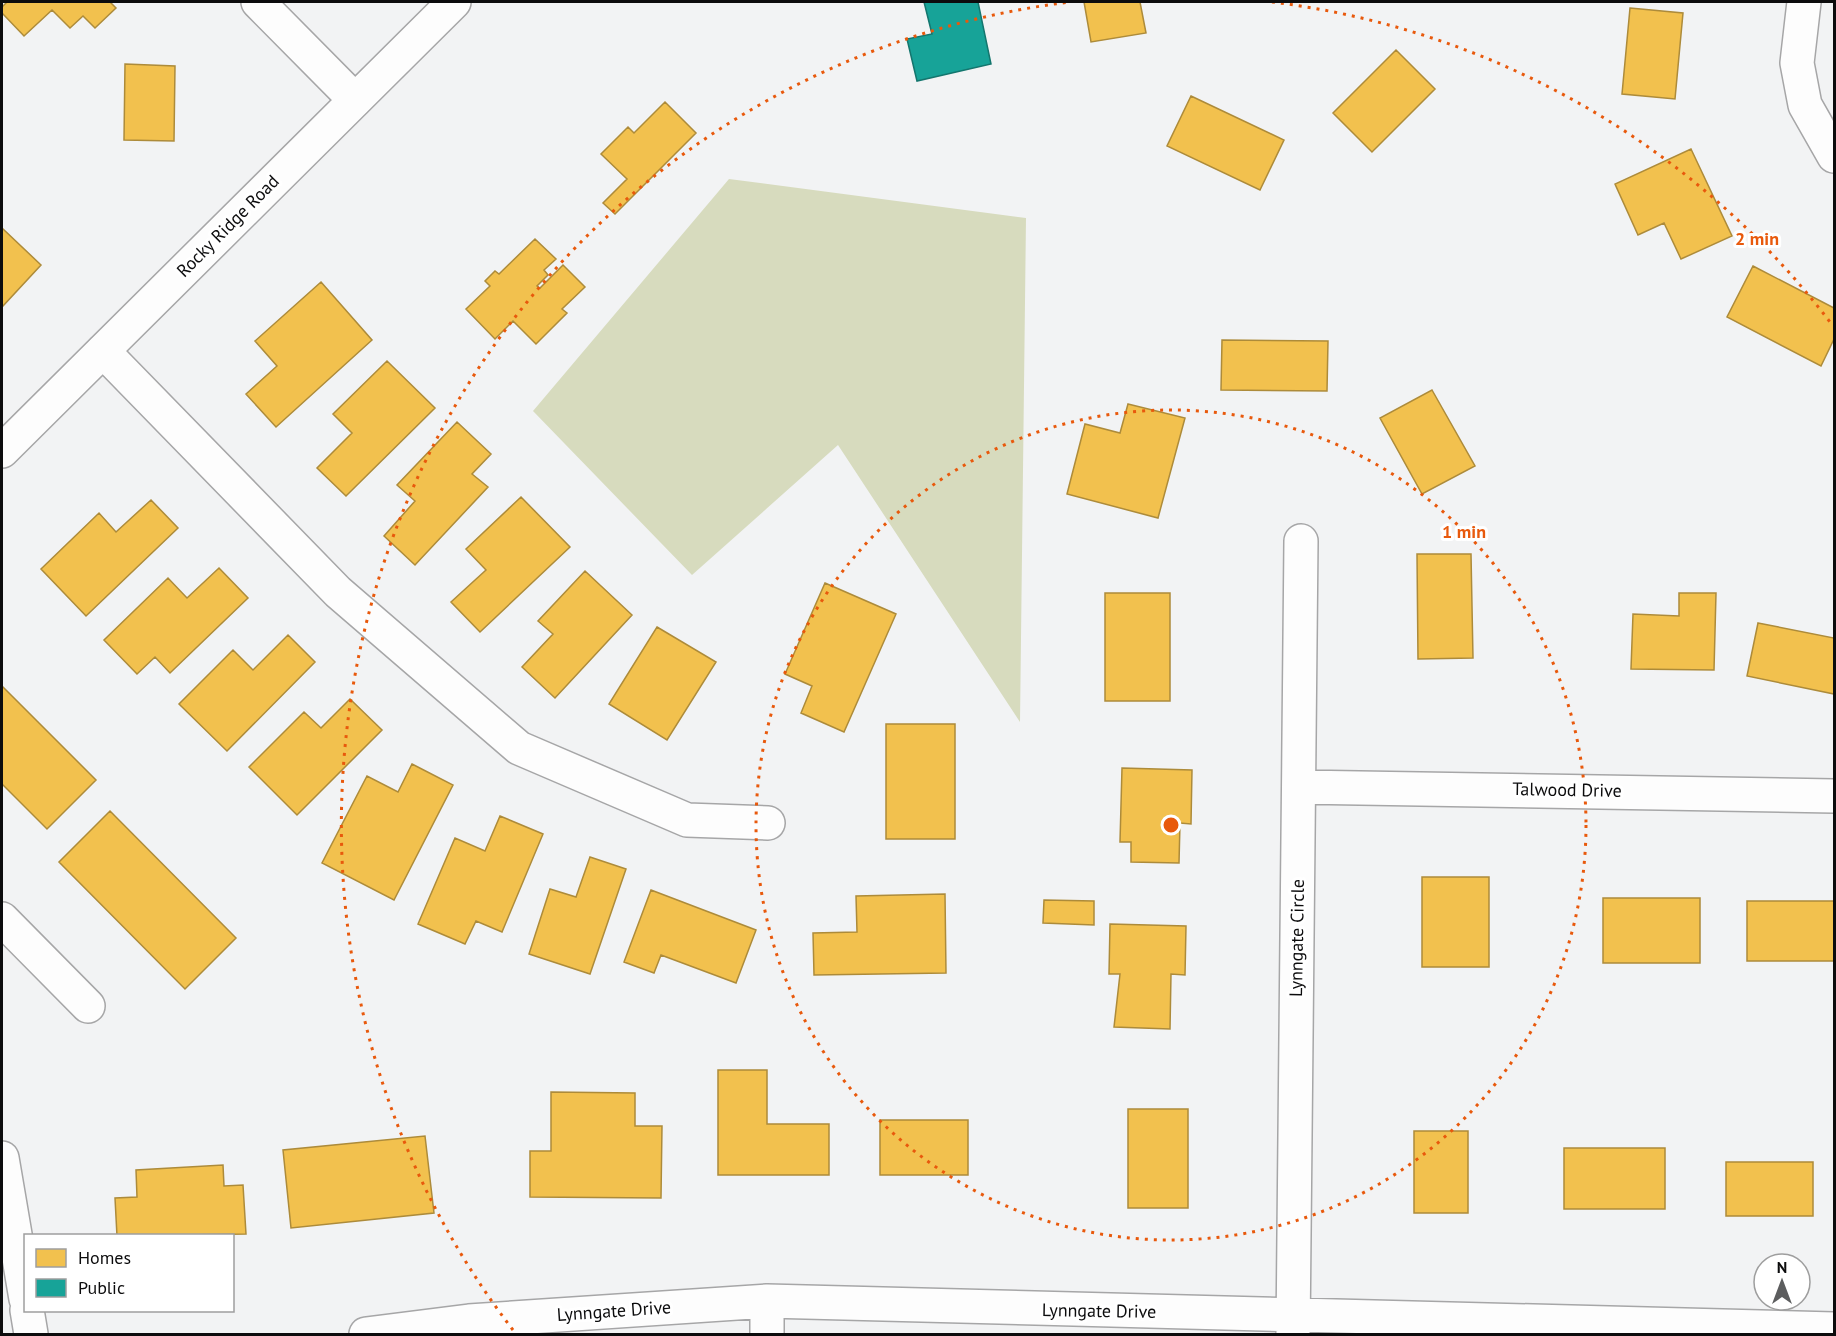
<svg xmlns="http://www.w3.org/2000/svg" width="1836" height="1336" font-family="'PT Sans',sans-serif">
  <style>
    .green { fill: #d7dbbe }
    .homes { fill: #f2c14e; stroke: #ad8b3a; stroke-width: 1.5 }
    .public { fill: #17a398; stroke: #14766e; stroke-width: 1.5 }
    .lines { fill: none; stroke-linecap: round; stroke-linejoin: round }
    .street-casing { stroke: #a6a6a7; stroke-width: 36 }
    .secondary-casing { stroke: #a6a6a7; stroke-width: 36 }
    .street { stroke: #fdfdfd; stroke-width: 33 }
    .secondary { stroke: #fdfdfd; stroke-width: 33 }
    .ring { fill: none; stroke: #e8590c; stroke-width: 3; stroke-dasharray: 3 6 }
    .labels { text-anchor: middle; stroke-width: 6; stroke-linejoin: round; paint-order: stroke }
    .street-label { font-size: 18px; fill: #0c0c0d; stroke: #fff }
    .centre { fill: #e8590c; stroke: #fff; stroke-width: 3 }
    .ring-label { font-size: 18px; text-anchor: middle; font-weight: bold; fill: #e8590c; stroke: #fff; stroke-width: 6; stroke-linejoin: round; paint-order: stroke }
  </style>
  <rect width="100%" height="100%" fill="#f2f3f4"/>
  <!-- green -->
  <path class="green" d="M729,179L1026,218L1020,722L838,445L692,575L533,411Z"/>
  <!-- homes -->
  <path class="homes" d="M7,2H110L116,8L95,28L83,16L70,28L52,10L24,36L2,13V7Z
    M1084,2H1140L1146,33L1091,42Z
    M1630,8L1683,13L1675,99L1622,94Z
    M1396,50L1435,89L1372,152L1333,113Z
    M125,64L175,66L174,141L124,140Z
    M1191,96L1284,140L1260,190L1167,146Z
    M665,102L696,133L615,214L603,203L627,179L601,154L628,127L634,133Z
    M1691,149L1732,236L1681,259L1664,223L1638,235L1615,184Z
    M2,228L41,265L2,307Z
    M535,239L556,259L544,270L548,275L537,286L540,288L563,265L585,287L562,309L567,313L536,344L513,321L495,339L466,309L490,286L485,281L495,271L499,274Z
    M1753,266L1834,308V339L1821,366L1727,317Z
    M321,282L372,340L276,427L246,394L277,366L255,341Z
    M1222,340L1328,341L1327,391L1221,390Z
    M387,361L435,408L346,496L317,468L352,433L333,414Z
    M1432,390L1475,466L1422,494L1380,418Z
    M1128,404L1185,418L1158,518L1067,494L1085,424L1120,433Z
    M457,422L491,454L472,474L488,487L415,565L384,536L415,501L397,485Z
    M521,497L570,547L480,632L451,602L486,570L466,549Z
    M151,500L178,528L86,616L41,569L99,513L116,532Z
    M1417,554H1471L1473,658L1418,659Z
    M219,568L248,598L170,673L155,657L137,674L104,640L168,578L187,598Z
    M585,571L632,615L555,698L522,667L553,634L538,621Z
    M825,583L896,614L844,732L801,713L812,686L785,674Z
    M1105,593H1170V701H1105Z
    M1679,593H1716L1714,670L1631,669L1633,614L1679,616Z
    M1758,623L1834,638V694L1747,676Z
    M657,627L716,662L667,740L609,704Z
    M288,635L315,662L227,751L179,704L233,650L253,670Z
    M2,686L96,780L47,829L2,784Z
    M350,699L382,730L297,815L249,767L304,712L321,728Z
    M886,724H955V839H886Z
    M412,764L453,785L394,900L322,863L367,776L398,792Z
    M1122,768L1192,770L1191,824L1180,823L1179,863L1131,862V842H1120Z
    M110,811L236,938L185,989L59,862Z
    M500,816L543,834L502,932L476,921L465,944L418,924L455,838L485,851Z
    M590,857L626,869L590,974L529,954L550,889L576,897Z
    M1422,877H1489V967H1422Z
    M651,890L756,930L736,983L661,955L654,973L624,962Z
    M945,894L946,973L814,975L813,933L857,932L856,896Z
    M1603,898H1700V963H1603Z
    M1044,900L1094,901V925L1043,923Z
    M1747,901H1834V961H1747Z
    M1110,924L1186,926L1185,975L1171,974L1170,1029L1114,1027L1120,974H1109Z
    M718,1070H767V1124H829V1175H718Z
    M551,1092L635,1093V1126H662L661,1198L530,1197V1151H551Z
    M1128,1109H1188V1208H1128Z
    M880,1120H968V1175H880Z
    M1414,1131H1468V1213H1414Z
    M425,1136L434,1213L291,1228L283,1150Z
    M1564,1148H1665V1209H1564Z
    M1726,1162H1813V1216H1726Z
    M223,1165L224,1186L243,1185L246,1234L117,1236L115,1198L137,1197L136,1170Z"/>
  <!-- public -->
  <path class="public" d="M924,2H978L991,64L917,81L907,39L932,34Z"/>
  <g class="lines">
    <defs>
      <path id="street" d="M258,2L355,100
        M1804,2L1797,63L1805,105L1834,156
        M103,351L338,592L519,748L687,820L768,823
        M1299,787L1834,796
        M2,919L88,1006
        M2,1158L26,1299
        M27,1310L31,1334
        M366,1334L469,1321L767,1301L1834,1329
        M767,1334V1301
        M1293,1334L1301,541"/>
      <path id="secondary" d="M2,451L454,2"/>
    </defs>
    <!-- street casing -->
    <use href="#street" class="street-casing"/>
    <!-- secondary casing -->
    <use href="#secondary" class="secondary-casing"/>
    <!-- street -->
    <use href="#street" class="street"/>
    <!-- secondary -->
    <use href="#secondary" class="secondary"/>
  </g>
  <!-- distance rings -->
  <g class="ring">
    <circle cx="1171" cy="825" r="415"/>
    <path d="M513 1330A829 829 0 0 1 1070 2M1272 2A829 829 0 0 1 1833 326"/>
  </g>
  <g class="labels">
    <!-- street labels -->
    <g class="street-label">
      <text transform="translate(228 226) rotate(-45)" y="6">Rocky Ridge Road</text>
      <text transform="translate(1567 790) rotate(1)" y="6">Talwood Drive</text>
      <text transform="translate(1297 938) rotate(-89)" y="6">Lynngate Circle</text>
      <text transform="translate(614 1311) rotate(-4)" y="6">Lynngate Drive</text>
      <text transform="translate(1099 1311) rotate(1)" y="6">Lynngate Drive</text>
    </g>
  </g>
  <circle cx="1171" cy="825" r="9" class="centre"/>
  <g class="ring-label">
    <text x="1757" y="245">2 min</text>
    <text x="1464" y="538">1 min</text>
  </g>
  <!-- border -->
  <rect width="1836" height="1336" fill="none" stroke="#0c0c0d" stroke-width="6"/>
  <!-- legend -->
  <rect x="24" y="1234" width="210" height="78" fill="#ffffff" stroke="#9e9e9e" stroke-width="1.5"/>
  <rect x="36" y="1249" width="30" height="18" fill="#f2c14e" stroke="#9e9e9e" stroke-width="1.5"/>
  <text x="78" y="1264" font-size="18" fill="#0c0c0d">Homes</text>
  <rect x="36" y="1279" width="30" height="18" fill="#17a398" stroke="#9e9e9e" stroke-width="1.5"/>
  <text x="78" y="1294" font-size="18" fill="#0c0c0d">Public</text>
  <!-- north arrow -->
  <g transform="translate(1782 1282)"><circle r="28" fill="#ffffff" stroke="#9e9e9e" stroke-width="1.5"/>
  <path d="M0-4.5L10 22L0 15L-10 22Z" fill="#5c5d5e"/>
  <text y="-9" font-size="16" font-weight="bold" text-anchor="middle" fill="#0c0c0d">N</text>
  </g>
</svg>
